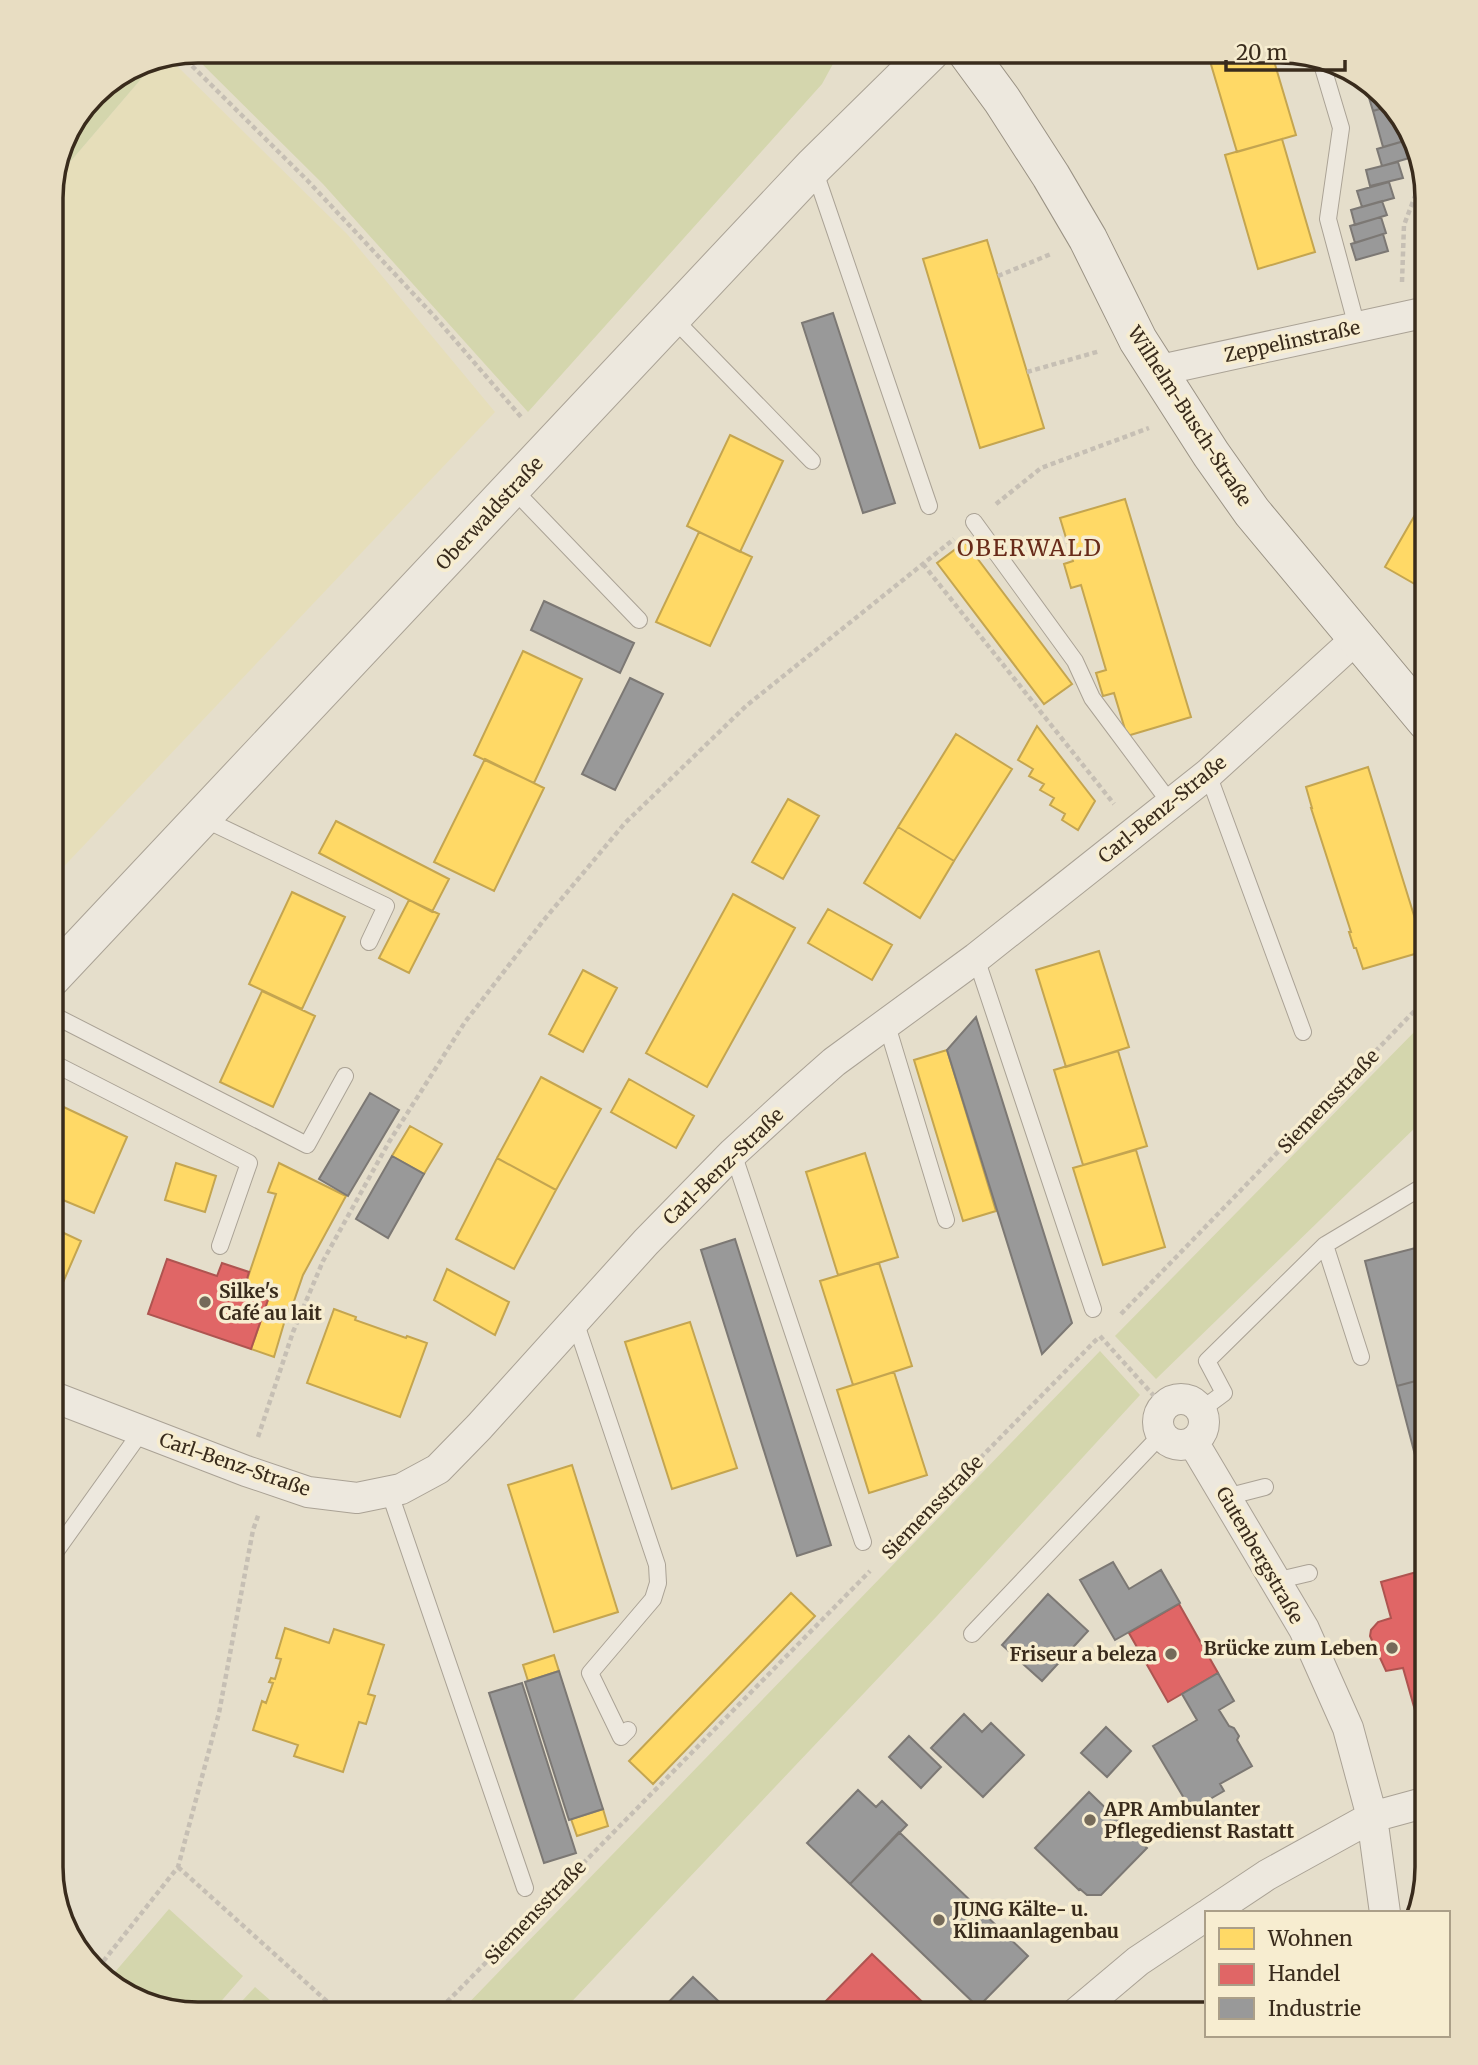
<svg xmlns="http://www.w3.org/2000/svg" width="1478" height="2065" font-family="Merriweather,serif">
  <style>
    .farmland { fill: #e6deba }
    .green { fill: #d4d6ad }
    .homes { fill: #ffd966; stroke: #c4a550; stroke-width: 2 }
    .shops { fill: #e06666; stroke: #ae5450; stroke-width: 2 }
    .industry { fill: #999; stroke: #7c7874; stroke-width: 2 }
    .lines { fill: none; stroke-linecap: round; stroke-linejoin: round }
    .service-casing { stroke: #aaa295; stroke-width: 18 }
    .minor-casing { stroke: #aaa295; stroke-width: 32 }
    .tertiary-casing { stroke: #aaa295; stroke-width: 40 }
    .secondary-casing { stroke: #9a9284; stroke-width: 40 }
    .path { stroke: #c6bfb4; stroke-width: 4.5; stroke-dasharray: 5 3.5; stroke-linecap: butt }
    .service { stroke: #ede8de; stroke-width: 16 }
    .minor { stroke: #ede8de; stroke-width: 30 }
    .tertiary { stroke: #ede8de; stroke-width: 38 }
    .secondary { stroke: #ede8de; stroke-width: 38 }
    .poi-dot { fill: #756a59; stroke: #f7edd0; stroke-width: 2.5 }
    .labels { text-anchor: middle; stroke-width: 7; stroke-linejoin: round; paint-order: stroke }
    .street-label { font-size: 19px; fill: #392b1c; stroke: #f7edd0 }
    .poi-label { font-size: 19px; font-weight: bold; fill: #392b1c; stroke: #f7edd0; text-anchor: start }
    .quarter-label { font-size: 23px; letter-spacing: 2px; fill: #682b19; stroke: #f7edd0 }
    .rim { fill: none; stroke: #392b1c; stroke-width: 3.5 }
  </style>
  <rect width="100%" height="100%" fill="#e5decb"/>
  <!-- farmland -->
  <path class="farmland" d="M168,57L347,234L495,412L51,880V188L52,183L159,58Z"/>
  <!-- green -->
  <path class="green" d="M198,51H840L822,84L528,412L323,184L190,52Z
    M159,58L52,183L66,133L101,88L142,62Z
    M1427,1019V1120L1421,1122L1156,1379L1115,1336Z
    M1100,1351L1140,1395L937,1616L560,2014H458Z
    M169,1909L243,1976L210,2014H189L124,1994L109,1979Z
    M255,1987L286,2014H230Z"/>
  <!-- homes -->
  <path class="homes" d="M1207,51H1271L1296,135L1237,152Z
    M1282,139L1315,252L1258,269L1225,155Z
    M987,240L1044,428L980,448L923,259Z
    M730,435L783,461L740,552L687,526Z
    M1427,494V591L1385,567Z
    M1125,499L1191,717L1127,736L1114,693L1103,696L1096,673L1106,670L1081,585L1071,588L1064,564L1073,561L1060,518Z
    M699,532L752,557L710,646L656,622Z
    M965,542L1072,684L1044,704L937,563Z
    M523,651L582,679L534,783L474,755Z
    M1037,726L1095,801L1078,830L1062,820L1065,814L1050,805L1054,798L1040,790L1044,784L1029,776L1033,769L1018,760Z
    M956,734L1012,769L954,861L898,827Z
    M485,759L544,788L494,891L434,862Z
    M1368,767L1425,951L1363,969L1356,948H1354L1349,932H1351L1311,808H1312L1306,787Z
    M788,799L819,816L783,879L752,862Z
    M336,821L449,879L432,912L319,853Z
    M898,827L954,861L920,918L864,883Z
    M292,892L345,917L302,1009L249,984Z
    M733,894L795,928L707,1087L646,1053Z
    M409,900L439,914L409,973L379,958Z
    M828,909L892,945L872,980L808,943Z
    M1099,951L1129,1047L1066,1067L1036,970Z
    M583,970L617,988L583,1052L549,1034Z
    M262,991L315,1016L273,1107L220,1082Z
    M947,1050L996,1211L963,1221L914,1060Z
    M1118,1051L1147,1146L1083,1165L1054,1070Z
    M541,1077L601,1109L556,1190L497,1158Z
    M629,1079L694,1116L676,1148L611,1112Z
    M51,1101L127,1137L94,1213L51,1195Z
    M410,1126L442,1144L424,1174L392,1156Z
    M1136,1150L1165,1247L1103,1265L1073,1168Z
    M865,1153L898,1257L838,1275L806,1172Z
    M497,1158L556,1190L514,1269L456,1239Z
    M176,1163L216,1176L205,1212L165,1200Z
    M279,1163L346,1196L303,1275L293,1304L290,1303L274,1357L251,1349L270,1294L245,1286L276,1194L268,1192Z
    M51,1227L81,1241L51,1310Z
    M879,1263L912,1366L853,1385L820,1281Z
    M447,1269L509,1302L495,1335L434,1300Z
    M334,1309L356,1317L355,1320L406,1338L407,1336L427,1343L400,1417L307,1383Z
    M690,1322L737,1468L672,1489L625,1342Z
    M894,1372L927,1475L869,1493L837,1390Z
    M572,1465L618,1612L554,1632L508,1485Z
    M791,1593L815,1616L653,1784L629,1761Z
    M285,1628L329,1643L334,1629L384,1645L368,1694L375,1696L366,1724L359,1722L343,1772L294,1756L298,1745L253,1730L262,1701L266,1703L273,1683L269,1682L271,1678L275,1679L281,1659L276,1658Z
    M554,1655L559,1671L528,1681L523,1665Z
    M51,1765L58,1767L51,1791Z
    M603,1809L608,1826L577,1836L571,1819Z"/>
  <!-- shops -->
  <path class="shops" d="M167,1259L217,1276L222,1263L249,1272L245,1286L270,1294L251,1349L148,1314Z
    M1427,1569V1726L1420,1728L1403,1668L1386,1671L1370,1636L1371,1630L1378,1622L1391,1618L1381,1582Z
    M1179,1604L1218,1673L1168,1702L1129,1633Z
    M872,1954L935,2014H827L820,2007Z"/>
  <!-- industry -->
  <path class="industry" d="M1364,81L1390,106L1373,111Z
    M1390,106L1407,124L1411,139L1383,147L1373,111Z
    M1411,139L1416,156L1382,166L1377,149Z
    M1398,162L1403,178L1370,186L1366,170Z
    M1389,182L1394,198L1362,207L1357,191Z
    M1382,201L1387,215L1355,225L1351,210Z
    M1381,217L1386,233L1355,243L1350,226Z
    M1383,234L1388,251L1356,260L1351,244Z
    M833,313L895,503L863,513L802,323Z
    M544,601L634,643L620,673L531,630Z
    M630,678L663,694L615,790L582,774Z
    M976,1017L1072,1323L1042,1354L947,1050Z
    M370,1093L399,1110L348,1196L319,1179Z
    M392,1156L424,1174L388,1238L356,1219Z
    M735,1239L831,1545L797,1556L701,1250Z
    M1427,1245V1378L1397,1386L1365,1261Z
    M1427,1378V1451L1415,1455L1397,1386Z
    M1113,1562L1129,1589L1161,1570L1180,1603L1115,1640L1080,1580Z
    M1048,1594L1088,1631L1042,1681L1002,1645Z
    M559,1671L603,1809L569,1820L525,1682Z
    M1218,1673L1234,1701L1219,1710L1229,1726L1234,1728L1239,1736L1237,1740L1252,1766L1220,1784L1224,1791L1191,1810L1153,1746L1197,1720L1182,1694Z
    M522,1683L576,1853L544,1863L489,1693Z
    M964,1714L982,1732L991,1723L1024,1755L983,1797L931,1748Z
    M1106,1727L1131,1751L1107,1777L1081,1753Z
    M909,1736L941,1767L921,1788L889,1757Z
    M858,1790L876,1807L882,1801L907,1825L850,1884L807,1843Z
    M1089,1792L1147,1848L1101,1895H1087L1080,1889L1079,1890L1035,1848Z
    M899,1832L1028,1956L978,2007L850,1884Z
    M693,1977L732,2014H657Z"/>
  <g class="lines">
    <defs>
      <path id="service" d="M1321,61L1341,128L1328,219L1357,327
        M814,169L929,506
        M673,318L812,461
        M513,489L639,620
        M974,522L1075,661L1092,698L1171,804
        M1208,774L1303,1032
        M202,818L386,906L369,942
        M976,958L1093,1309
        M51,1014L307,1145L345,1076
        M886,1022L946,1220
        M51,1062L249,1163L220,1246
        M733,1153L863,1542
        M1325,1245L1427,1184
        M575,1321L657,1565L658,1583L653,1599L590,1673L621,1737L628,1730
        M1201,1410L1224,1393L1207,1361L1325,1245L1361,1357
        M389,1491L525,1888
        M1226,1497L1265,1487
        M51,1558L141,1432
        M1275,1581L1309,1573
        M972,1634L1161,1435"/>
      <path id="minor" d="M1156,371L1427,312
        M51,1396L246,1471L308,1492L357,1498L401,1489L438,1469L479,1427L646,1242L733,1153L792,1099L834,1062L976,958L1208,774L1357,638
        M1158 1422a23 23 0 1 1 46 0a23 23 0 1 1-46 0Z
        M1193,1442L1304,1629L1348,1728L1372,1817L1385,1913
        M1210,1913L1267,1875L1372,1817L1427,1802
        M1075,2014L1138,1961L1207,1915"/>
      <path id="tertiary" d="M51,978L814,166L931,51"/>
      <path id="secondary" d="M966,51L1002,100L1051,176L1088,239L1138,340L1211,454L1252,512L1427,722"/>
    </defs>
    <!-- service casing -->
    <use href="#service" class="service-casing"/>
    <!-- minor casing -->
    <use href="#minor" class="minor-casing"/>
    <!-- tertiary casing -->
    <use href="#tertiary" class="tertiary-casing"/>
    <!-- secondary casing -->
    <use href="#secondary" class="secondary-casing"/>
    <!-- path -->
    <path class="path" d="M180,54L307,180L435,317L522,418
      M998,276L1051,254
      M1402,282L1404,225L1422,178
      M1027,372L1100,351
      M996,504L1041,468L1149,428
      M923,564L1114,804
      M1121,1314L1427,998
      M1100,1336L1163,1406
      M258,1437L293,1332L323,1261L389,1142L465,1022L543,921L625,823L746,706L954,539
      M891,1549L1098,1338
      M178,1867L341,2014
      M553,1894L870,1571
      M98,1968L178,1867L219,1713L253,1530L259,1513
      M435,2014L532,1916"/>
    <!-- service -->
    <use href="#service" class="service"/>
    <!-- minor -->
    <use href="#minor" class="minor"/>
    <!-- tertiary -->
    <use href="#tertiary" class="tertiary"/>
    <!-- secondary -->
    <use href="#secondary" class="secondary"/>
  </g>
  <!-- markers -->
  <g class="poi-dot">
    <circle cx="205" cy="1302" r="7"/>
    <circle cx="1392" cy="1648" r="7"/>
    <circle cx="1171" cy="1654" r="7"/>
    <circle cx="1090" cy="1820" r="7"/>
    <circle cx="939" cy="1920" r="7"/>
  </g>
  <g class="labels">
    <!-- street labels -->
    <g class="street-label">
      <text transform="translate(1292 341) rotate(-12)" y="7">Zeppelinstraße</text>
      <text transform="translate(1190 416) rotate(57)" y="7">Wilhelm-Busch-Straße</text>
      <text transform="translate(489 513) rotate(-47)" y="7">Oberwaldstraße</text>
      <text transform="translate(1162 809) rotate(-39)" y="7">Carl-Benz-Straße</text>
      <text transform="translate(1328 1101) rotate(-46)" y="7">Siemensstraße</text>
      <text transform="translate(723 1166) rotate(-44)" y="7">Carl-Benz-Straße</text>
      <text transform="translate(235 1464) rotate(19)" y="7">Carl-Benz-Straße</text>
      <text transform="translate(932 1507) rotate(-46)" y="7">Siemensstraße</text>
      <text transform="translate(1260 1555) rotate(60)" y="7">Gutenbergstraße</text>
      <text transform="translate(535 1912) rotate(-46)" y="7">Siemensstraße</text>
    </g>
    <!-- poi labels -->
    <g class="poi-label">
      <text x="219" y="1298">Silke's<tspan x="219" dy="22">Café au lait</tspan></text>
      <text x="1378" y="1655" text-anchor="end">Brücke zum Leben</text>
      <text x="1157" y="1661" text-anchor="end">Friseur a beleza</text>
      <text x="1104" y="1816">APR Ambulanter<tspan x="1104" dy="22">Pflegedienst Rastatt</tspan></text>
      <text x="953" y="1916">JUNG Kälte- u.<tspan x="953" dy="22">Klimaanlagenbau</tspan></text>
    </g>
    <!-- quarter labels -->
    <g class="quarter-label">
      <text x="1030" y="556">OBERWALD</text>
    </g>
  </g>
  <!-- crop -->
  <path d="M0 0H1478V2065H0ZM198 63H1280A135 135 0 0 1 1415 198V1867A135 135 0 0 1 1280 2002H198A135 135 0 0 1 63 1867V198A135 135 0 0 1 198 63Z" fill="#e8ddc2" fill-rule="evenodd"/>
  <path class="rim" d="M198 63H1280A135 135 0 0 1 1415 198V1867A135 135 0 0 1 1280 2002H198A135 135 0 0 1 63 1867V198A135 135 0 0 1 198 63Z"/>
  <!-- legend -->
  <rect x="1205" y="1911" width="245" height="126" fill="#f7edd0" stroke="#ab9f88" stroke-width="2"/>
  <rect x="1219" y="1928" width="35" height="21" fill="#ffd966" stroke="#ab9f88" stroke-width="2"/>
  <text x="1268" y="1946" font-size="21" fill="#392b1c">Wohnen</text>
  <rect x="1219" y="1964" width="35" height="21" fill="#e06666" stroke="#ab9f88" stroke-width="2"/>
  <text x="1268" y="1981" font-size="21" fill="#392b1c">Handel</text>
  <rect x="1219" y="1998" width="35" height="21" fill="#999999" stroke="#ab9f88" stroke-width="2"/>
  <text x="1268" y="2016" font-size="21" fill="#392b1c">Industrie</text>
  <!-- scale -->
  <path d="M1226 60v10h119v-10" fill="none" stroke="#392b1c" stroke-width="3.5"/>
  <text x="1236" y="60" font-size="21" fill="#392b1c" stroke="#f7edd0" stroke-width="5" paint-order="stroke">20 m</text>
</svg>
